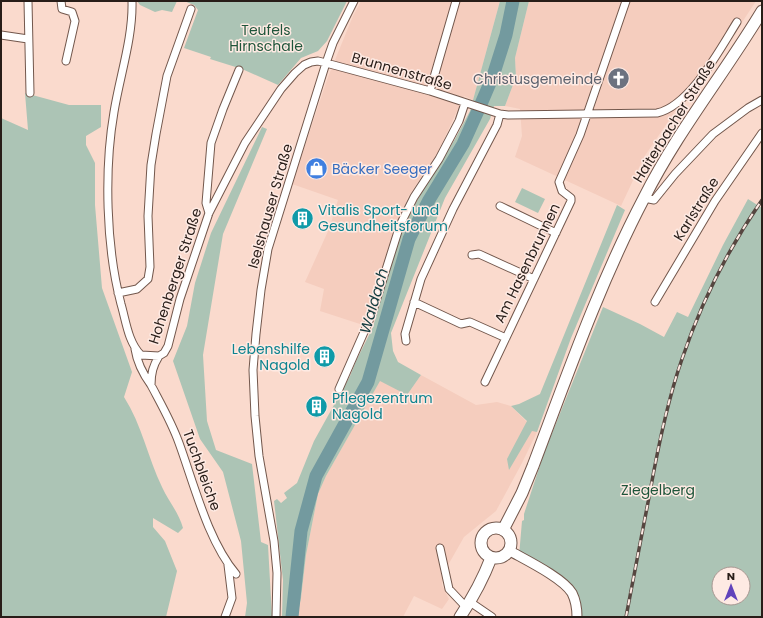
<svg xmlns="http://www.w3.org/2000/svg" width="763" height="618" font-family="Poppins,sans-serif">
  <style>
    .built { fill: #f5cdbe }
    .green { fill: #acc4b5; fill-rule: evenodd }
    .lines { fill: none; stroke-linecap: round; stroke-linejoin: round }
    .river { stroke: #739a9f; stroke-width: 13 }
    .minor-casing { stroke: #72574c; stroke-width: 9 }
    .tertiary-casing { stroke: #72574c; stroke-width: 11 }
    .primary-casing { stroke: #72574c; stroke-width: 13 }
    .minor { stroke: #fff; stroke-width: 7 }
    .tertiary { stroke: #fff; stroke-width: 9 }
    .primary { stroke: #fff; stroke-width: 11 }
    .rail-casing { stroke: #564640; stroke-width: 3.5 }
    .rail { stroke: #feeae3; stroke-width: 2; stroke-dasharray: 6; stroke-linecap: butt }
    .labels { text-anchor: middle; stroke-width: 3; stroke-linejoin: round; paint-order: stroke }
    .park-label { font-size: 14px; fill: #1e553a; stroke: #feeae3 }
    .street-label { font-size: 14px; fill: #281d18; stroke: #feeae3 }
    .worship-label { font-size: 14px; fill: #5b616d; stroke: #feeae3; text-anchor: end }
    .shop-label { font-size: 14px; fill: #366cbe; stroke: #feeae3; text-anchor: start }
    .culture-label { font-size: 14px; fill: #0d838f; stroke: #feeae3; text-anchor: start }
    .water-label { font-size: 15px; font-style: italic; fill: #133b3f; stroke: #feeae3 }
  </style>
  <rect width="100%" height="100%" fill="#fadacd"/>
  <!-- built -->
  <path class="built" d="M361,1H500L473,100L464,96L438,152L408,197L398,222L363,325L320,311L324,289L305,282L329,229L338,200L292,184L328,77L353,16Z
    M529,1H756L711,70L676,110L644,157L621,206L515,157L522,136L520,109L505,106L516,77L515,58Z
    M421,375L476,405L497,402L511,406L537,432L522,463L496,511L464,537L443,574L442,585L449,599L442,609L414,596L403,617H297L301,598L306,555L318,494L326,476L380,380L407,395Z"/>
  <!-- green -->
  <path class="green" d="M137,1H177L172,12L162,10L155,12L140,5Z
    M184,1H347L327,41L318,51L301,58L278,85L242,69L210,59L211,57L184,48L198,10L194,5Z
    M500,1H529L515,58L516,77L505,106H494L490,119L445,198L391,333L393,351L398,362L421,375L407,395L380,381L326,476L318,494L306,555L301,598L297,617H282L283,580L274,501L277,499L281,503L287,498L284,493L297,483L314,441L350,376L356,361L373,327L391,263L404,227L420,195L455,139L470,111Z
    M25,93L69,105H101V127L86,136V145L95,163V205L102,288L132,372L124,397C142,425 148,458 162,487C169,502 179,513 183,528L178,533L153,518V527L165,541L177,571L166,617H1V118L28,130Z
    M262,127L267,129L223,234L203,355L207,421L216,450L252,464L261,542L268,545L272,617H245L247,603L241,541L223,472L200,439L173,361L187,326L195,283L211,233Z
    M522,188L545,199L538,213L515,202Z
    M748,199L762,208V617H577L571,592L519,556L522,521L524,520V514L544,453L603,307L640,324L664,337L677,312L688,317L723,245ZM719,574H743V598H719Z
    M617,205L625,210L571,338L537,432L532,431L509,470L507,459L527,421L511,406L519,404L540,394Z"/>
  <g class="lines">
    <!-- river -->
    <path class="river" d="M292,617L301,531L316,476L368,382L409,239L429,200L463,144L481,104L493,76L506,35L513,1"/>
    <defs>
      <path id="minor" d="M28,1L30,93
        M61,1L62,9L72,12L75,21L66,61
        M132,1C133,38 120,75 114,112C104,170 106,247 121,304C126,321 128,342 141,355L159,356L164,353L168,346L180,299L209,213L245,143L281,89L295,73L304,65L311,62L318,61L326,63L430,91L500,114L508,115L657,113C690,106 720,49 737,22
        M1,35L28,39
        M430,91L456,1
        M644,198L654,200L675,174L713,134L748,108L762,100
        M500,206L556,233
        M209,213L206,203L211,143L223,109L239,70
        M472,255L479,254L534,279
        M118,293L137,289L148,279L150,267L148,216L151,165L156,134L167,76L191,9
        M414,302L461,324L470,322L506,338
        M655,302L715,201L762,133
        M406,341L405,334L421,279L453,209L497,125L500,114
        M135,349C137,362 143,374 151,385C161,404 172,423 179,443C194,484 208,541 236,574
        M485,382L571,201V198L562,191L559,182L580,135L626,1
        M151,385C151,373 153,366 159,356
        M339,389L372,314L400,225L414,197L439,159L459,121L465,103
        M440,548L449,589L466,607
        M470,602L492,617
        M225,617L232,598L228,565
        M276,617L277,573L274,541L259,456L255,416L253,370L256,334L261,290L268,249L326,63L333,43L354,1"/>
      <path id="tertiary" d="M510,551C526,560 563,578 572,593C576,601 577,608 577,617"/>
      <path id="primary" d="M481 543a15 15 0 1 1 30 0a15 15 0 1 1-30 0Z
        M503,530L522,493L533,466C567,376 599,284 644,198C677,132 724,74 762,11
        M460,617C472,599 483,579 491,558"/>
    </defs>
    <!-- minor casing -->
    <use href="#minor" class="minor-casing"/>
    <!-- tertiary casing -->
    <use href="#tertiary" class="tertiary-casing"/>
    <!-- primary casing -->
    <use href="#primary" class="primary-casing"/>
    <!-- minor -->
    <use href="#minor" class="minor"/>
    <!-- tertiary -->
    <use href="#tertiary" class="tertiary"/>
    <!-- primary -->
    <use href="#primary" class="primary"/>
    <defs>
      <path id="rail" d="M626,617C634,575 642,533 650,492C658,447 667,402 682,359C701,303 728,249 762,200"/>
    </defs>
    <!-- rail casing -->
    <use href="#rail" class="rail-casing"/>
    <!-- rail -->
    <use href="#rail" class="rail"/>
  </g>
  <!-- icons -->
  <defs>
    <symbol id="church-disc" viewBox="-11 -11 22 22"><circle r="9.5" fill="#6b7280" stroke="#feeae3"/><path d="M-1.2-6h2.4v3.5h3.3v2.4h-3.3V6h-2.4V-.1h-3.3v-2.4h3.3Z" fill="#fff"/></symbol>
    <symbol id="shop-disc" viewBox="-11 -11 22 22"><circle r="9.5" fill="#3f7fe0" stroke="#feeae3"/><path d="M-5-2.5h2.3a2.7 3.5 0 0 1 5.4 0H5L5.5 6h-11ZM-1.5-2.5h3a1.5 2.3 0 0 0-3 0Z" fill="#fff"/></symbol>
    <symbol id="building-disc" viewBox="-11 -11 22 22"><circle r="9.5" fill="#0f9aa8" stroke="#feeae3"/><path d="M-4-6H4V6H1V3H-1V6H-4ZM-2.5-4.3h1.7v1.8h-1.7ZM.8-4.3h1.7v1.8H.8ZM-2.5-1h1.7V.8h-1.7ZM.8-1h1.7V.8H.8Z" fill="#fff"/></symbol>
  </defs>
  <g fill-rule="evenodd">
    <use href="#church-disc" x="606" y="66" width="25" height="25"/>
    <use href="#shop-disc" x="304" y="156" width="25" height="25"/>
    <use href="#building-disc" x="290" y="206" width="25" height="25"/>
    <use href="#building-disc" x="312" y="344" width="25" height="25"/>
    <use href="#building-disc" x="304" y="394" width="25" height="25"/>
  </g>
  <g class="labels">
    <!-- park labels -->
    <g class="park-label">
      <text x="266" y="35">Teufels<tspan x="266" dy="16">Hirnschale</tspan></text>
      <text x="658" y="495">Ziegelberg</text>
    </g>
    <!-- street labels -->
    <g class="street-label">
      <text transform="translate(402 71) rotate(16)" y="5">Brunnenstraße</text>
      <text transform="translate(674 121) rotate(-58)" y="5">Haiterbacher Straße</text>
      <text transform="translate(270 206) rotate(-74)" y="5">Iselshauser Straße</text>
      <text transform="translate(696 209) rotate(-58)" y="5">Karlstraße</text>
      <text transform="translate(527 263) rotate(-64)" y="5">Am Hasenbrunnen</text>
      <text transform="translate(175 276) rotate(-72)" y="5">Hohenberger Straße</text>
      <text transform="translate(202 470) rotate(70)" y="5">Tuchbleiche</text>
    </g>
    <!-- worship labels -->
    <g class="worship-label">
      <text x="602" y="84">Christusgemeinde</text>
    </g>
    <!-- shop labels -->
    <g class="shop-label">
      <text x="332" y="174">Bäcker Seeger</text>
    </g>
    <!-- culture labels -->
    <g class="culture-label">
      <text x="318" y="215">Vitalis Sport- und<tspan x="318" dy="16">Gesundheitsforum</tspan></text>
      <text x="310" y="354" text-anchor="end">Lebenshilfe<tspan x="310" dy="16">Nagold</tspan></text>
      <text x="332" y="403">Pflegezentrum<tspan x="332" dy="16">Nagold</tspan></text>
    </g>
    <!-- water labels -->
    <g class="water-label">
      <text transform="translate(374 301) rotate(-74)" y="5">Waldach</text>
    </g>
  </g>
  <!-- border -->
  <rect width="763" height="618" fill="none" stroke="#281d18" stroke-width="4"/>
  <!-- north arrow -->
  <g transform="translate(731 586)"><circle r="19" fill="#feeae3" stroke="#a89892"/>
  <path d="M0-3L7 15L0 10L-7 15Z" fill="#6143bb"/>
  <text y="-6" font-size="11" font-weight="bold" text-anchor="middle" fill="#281d18">N</text>
  </g>
</svg>
